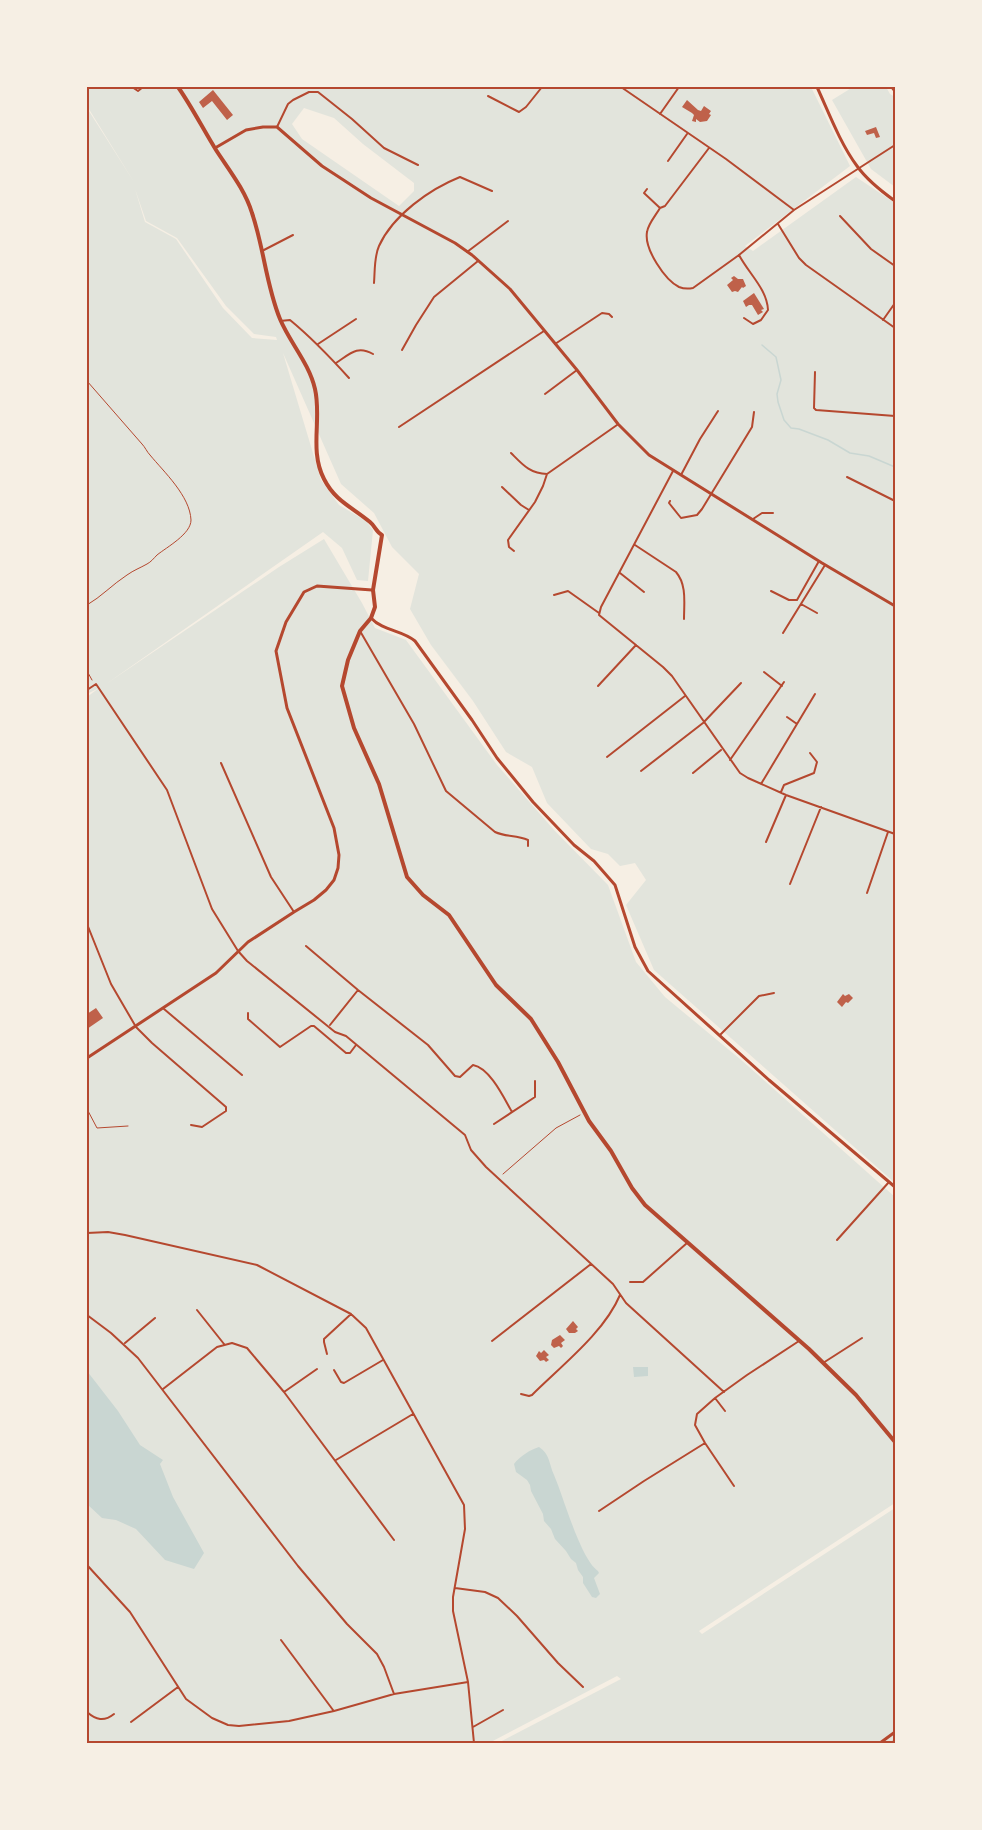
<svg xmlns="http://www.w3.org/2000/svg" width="982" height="1830" font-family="'Asap Condensed',sans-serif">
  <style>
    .green { fill: #e2e4dc; fill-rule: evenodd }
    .water { fill: #c9d6d2 }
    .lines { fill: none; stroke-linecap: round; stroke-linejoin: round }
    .stream { stroke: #c9d6d2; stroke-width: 1.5 }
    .building { fill: #bf614a }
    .path { stroke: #b5482f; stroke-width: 1 }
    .service { stroke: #b5482f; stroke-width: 1 }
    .minor { stroke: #b5482f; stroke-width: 2 }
    .tertiary { stroke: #b5482f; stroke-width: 3 }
    .secondary { stroke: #b5482f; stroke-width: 3 }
    .primary { stroke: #b5482f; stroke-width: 4 }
    .neatline { fill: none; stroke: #b5482f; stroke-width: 2 }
  </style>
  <rect width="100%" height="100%" fill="#f6efe4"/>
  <!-- green -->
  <path class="green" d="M87,87H811L850,166L745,246L753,251L856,177L895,203V1183L654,970L626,905L646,880L635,863L620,866L608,854L591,849L547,803L532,767L506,752L473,701L431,645L410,609L419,574L392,547L374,513L341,484L283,353L321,480L339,505L366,521L373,530L368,581L357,580L342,548L323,532L106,684L279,567L324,539L362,603L375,628L406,640L497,765L554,830L608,885L636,962L665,997L740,1059L895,1197V1503L699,1631L702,1634L895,1508V1743H498L621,1679L617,1676L489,1743H87V697L99,688L87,694V108L134,182L87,106ZM304,108L334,118L363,144L414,183V191L399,206L302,139L292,124ZM135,189L146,221L177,238L226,306L254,334L276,337L277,340L252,338L223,308L176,239L145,222Z
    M853,87H886L890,94L895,97V187L871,169L832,100Z"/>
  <!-- water -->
  <path class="water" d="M633,1367H648V1376L634,1377Z
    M87,1371L118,1411L140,1445L163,1460L160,1464L173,1497L204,1553L194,1569L165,1560L136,1529L116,1520L102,1518L87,1504Z
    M539,1447C550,1454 549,1464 554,1475C564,1498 580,1558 598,1571L599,1573L594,1578L600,1594L596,1598L592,1597L583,1583V1577L578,1570L576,1563L571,1559L566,1551L555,1539L551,1529L544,1521L543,1514L531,1491L530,1485L527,1480L516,1472L514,1464C520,1456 530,1450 539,1447Z"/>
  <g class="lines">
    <!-- stream -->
    <path class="stream" d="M762,345L776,357L781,380L777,394L778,402L784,420L791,428L799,429L828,440L850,453L869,456L895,467"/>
  </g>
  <!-- building -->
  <path class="building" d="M213,90L233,115L227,120L212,101L203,108L199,102Z
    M687,100L698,110L701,111L704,106L711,111L709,114L711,115L707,121L700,122L696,119V122L692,121L694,115L692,113L682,107Z
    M876,127L880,137L876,138L874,133L867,135L865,131Z
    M734,276L738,279H743L746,286L743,288L742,287L738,292L735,291L732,292L727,285L733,280L731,278Z
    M754,293L764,309L761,310L763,312L758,315L752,305H749L746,307L743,301Z
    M843,994L845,996L849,994L853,998L848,1003L846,1002L842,1007L837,1002Z
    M96,1008L103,1018L87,1029V1014Z
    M573,1321L578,1327L576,1329L578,1331L575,1333H569L566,1329Z
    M560,1335L565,1340L561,1343L563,1346L561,1348L559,1346L554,1348L551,1345L552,1340Z
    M544,1350L549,1355L546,1357L549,1360L546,1362L544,1360L540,1361L536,1356L539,1351L541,1353Z"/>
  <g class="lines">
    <!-- path -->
    <path class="path" d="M87,381L142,444C145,447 147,452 150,455C164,472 190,496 191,520C191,534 167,547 157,555C154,558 151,562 147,564C140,568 134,570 127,575C113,584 101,597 87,605
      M87,671L92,680
      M503,1174L556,1128L580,1115"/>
    <!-- service -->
    <path class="service" d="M87,1109L97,1128L128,1126"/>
    <!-- minor -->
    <path class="minor" d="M132,87L138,91L143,87
      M621,87L726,159L794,210
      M891,87L895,92
      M87,89L89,87
      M488,96L519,112L526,107L542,87
      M660,114L679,87
      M277,127L288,104L293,100L309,92H318L352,119L384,148L418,165
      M668,161L687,134
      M647,189L644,193L660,208L665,206L709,148
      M660,208C656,215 648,224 647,232C644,249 665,280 679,287C684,289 688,289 693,288L739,255L794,210L895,145
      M840,216L871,249L895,266
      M778,224L799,258L806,265L895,328
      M262,251L293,235
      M467,252L508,221
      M739,255C749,274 767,289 768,310L761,320L753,324L744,318
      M374,283C375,271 374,257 379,246C393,215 430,189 460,177L492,191
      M883,320L895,303
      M280,321L290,320C312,338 330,357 349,378
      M318,344L356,319
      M555,344L602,313L609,314L612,317
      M402,350L416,325L434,297L478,261
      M336,363C350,354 357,345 373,354
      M815,372L814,408L816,410L895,416
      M545,394L577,370
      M399,427L544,331
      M511,453C522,464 530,474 547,474L617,425
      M673,471L601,607L599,615L663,667L672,676L740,773L748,778L786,795L895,834
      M681,475L700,439L718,411
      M847,477L895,501
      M502,487L521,505L529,510
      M670,501L669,503L681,518L697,515L702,509L752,427L754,412
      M753,519L762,513H773
      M635,545L676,572C687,585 684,603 684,619
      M514,551L509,547L508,540L535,502L543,486L547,474
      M620,573L644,592
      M771,591L789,600H797L819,561
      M554,595L568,591L599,613
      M801,604L817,613
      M360,631L414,724L446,791L495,832C506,837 516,835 528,840V846
      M783,633L825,565
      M764,672L782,686
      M598,686L636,645
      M87,690L96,684L167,790L212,909L238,951L247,961L335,1032L346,1036L465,1135L471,1150L486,1167L613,1284L626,1303L724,1392
      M787,717L797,724
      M607,757L685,696
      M730,760L784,682
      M221,763L271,877L294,912
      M641,771L703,723L741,683
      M693,773L721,750
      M761,784L815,694
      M781,792L784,785L814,773L817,762L810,753
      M766,842L786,795
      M790,884L821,807
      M867,893L888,832
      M87,924L111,984L136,1027L152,1043L226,1107V1111L202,1127L191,1125
      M306,946L358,990L428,1045L455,1076L460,1077L473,1065C490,1068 504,1098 512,1112
      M164,1009L242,1075
      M248,1013V1019L280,1047L311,1026H314L346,1053H350L356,1045
      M330,1025L358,990
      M720,1035L759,996L774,993
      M494,1124L535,1097V1081
      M87,1233L108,1232L125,1235L257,1265L351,1314L366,1328L464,1505L465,1529L453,1597V1611L468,1682L474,1743
      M837,1240L889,1182
      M630,1282H643L687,1243
      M197,1310L224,1344
      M87,1315L111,1333L138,1358L298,1566L347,1624L377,1654L384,1667L394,1694
      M492,1341L591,1264
      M125,1343L155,1318
      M327,1354L324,1342V1339L351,1314
      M823,1363L862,1338
      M334,1370L341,1382L344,1383L383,1360
      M163,1389L217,1347L232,1343L247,1348L284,1392L394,1540
      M284,1392L317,1369
      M521,1394L529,1396L532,1395C561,1366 604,1333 620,1295
      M715,1398L725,1411
      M336,1460L413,1414
      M734,1486L705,1443L695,1425L697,1414L715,1398L747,1375L799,1341
      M599,1511L644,1481L705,1443
      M87,1565L130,1612L186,1699L212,1718L228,1725L239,1726L289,1721L334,1711L394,1694L468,1682
      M455,1588L485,1592L498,1598L517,1616L558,1663L583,1687
      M281,1640L333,1710
      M87,1712C96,1720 104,1722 114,1714
      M131,1722L178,1687
      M473,1727L503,1710"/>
    <!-- tertiary -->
    <path class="tertiary" d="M215,148L246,130L263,127H277L322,166L345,181L371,198L455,243L472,255L510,289L577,370L618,424L649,455L822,563L895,606
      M371,618C383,631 402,630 415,641L472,720L497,758L533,802L574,845L594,861L615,885L635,947L648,971L769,1080L895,1187
      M87,1058L216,973L248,942L294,912L314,900L326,890L334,880L338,868L339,855L334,828L287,708L276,651L286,622L304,592L317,586L372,590"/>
    <!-- secondary -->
    <path class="secondary" d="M817,87C829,113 840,143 857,166C867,180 881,191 895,201
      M880,1743L895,1732
      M892,1743L895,1741"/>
    <!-- primary -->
    <path class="primary" d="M178,87C192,107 203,129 216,150C229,170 245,190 252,213C264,248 266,285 280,319C290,343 309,363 315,389C322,419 309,450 324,479C335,501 352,507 370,522C375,526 376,532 382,535L373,590L375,607L371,618L360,631L348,660L342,686L354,728L379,784L407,877L423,895L449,915L496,985L531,1019L558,1062L589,1121L611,1151L632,1188L645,1205L809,1349L856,1395L895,1442"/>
  </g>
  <!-- border -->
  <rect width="982" height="1830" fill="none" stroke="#f6efe4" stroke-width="177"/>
  <rect x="88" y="88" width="806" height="1654" class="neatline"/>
</svg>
